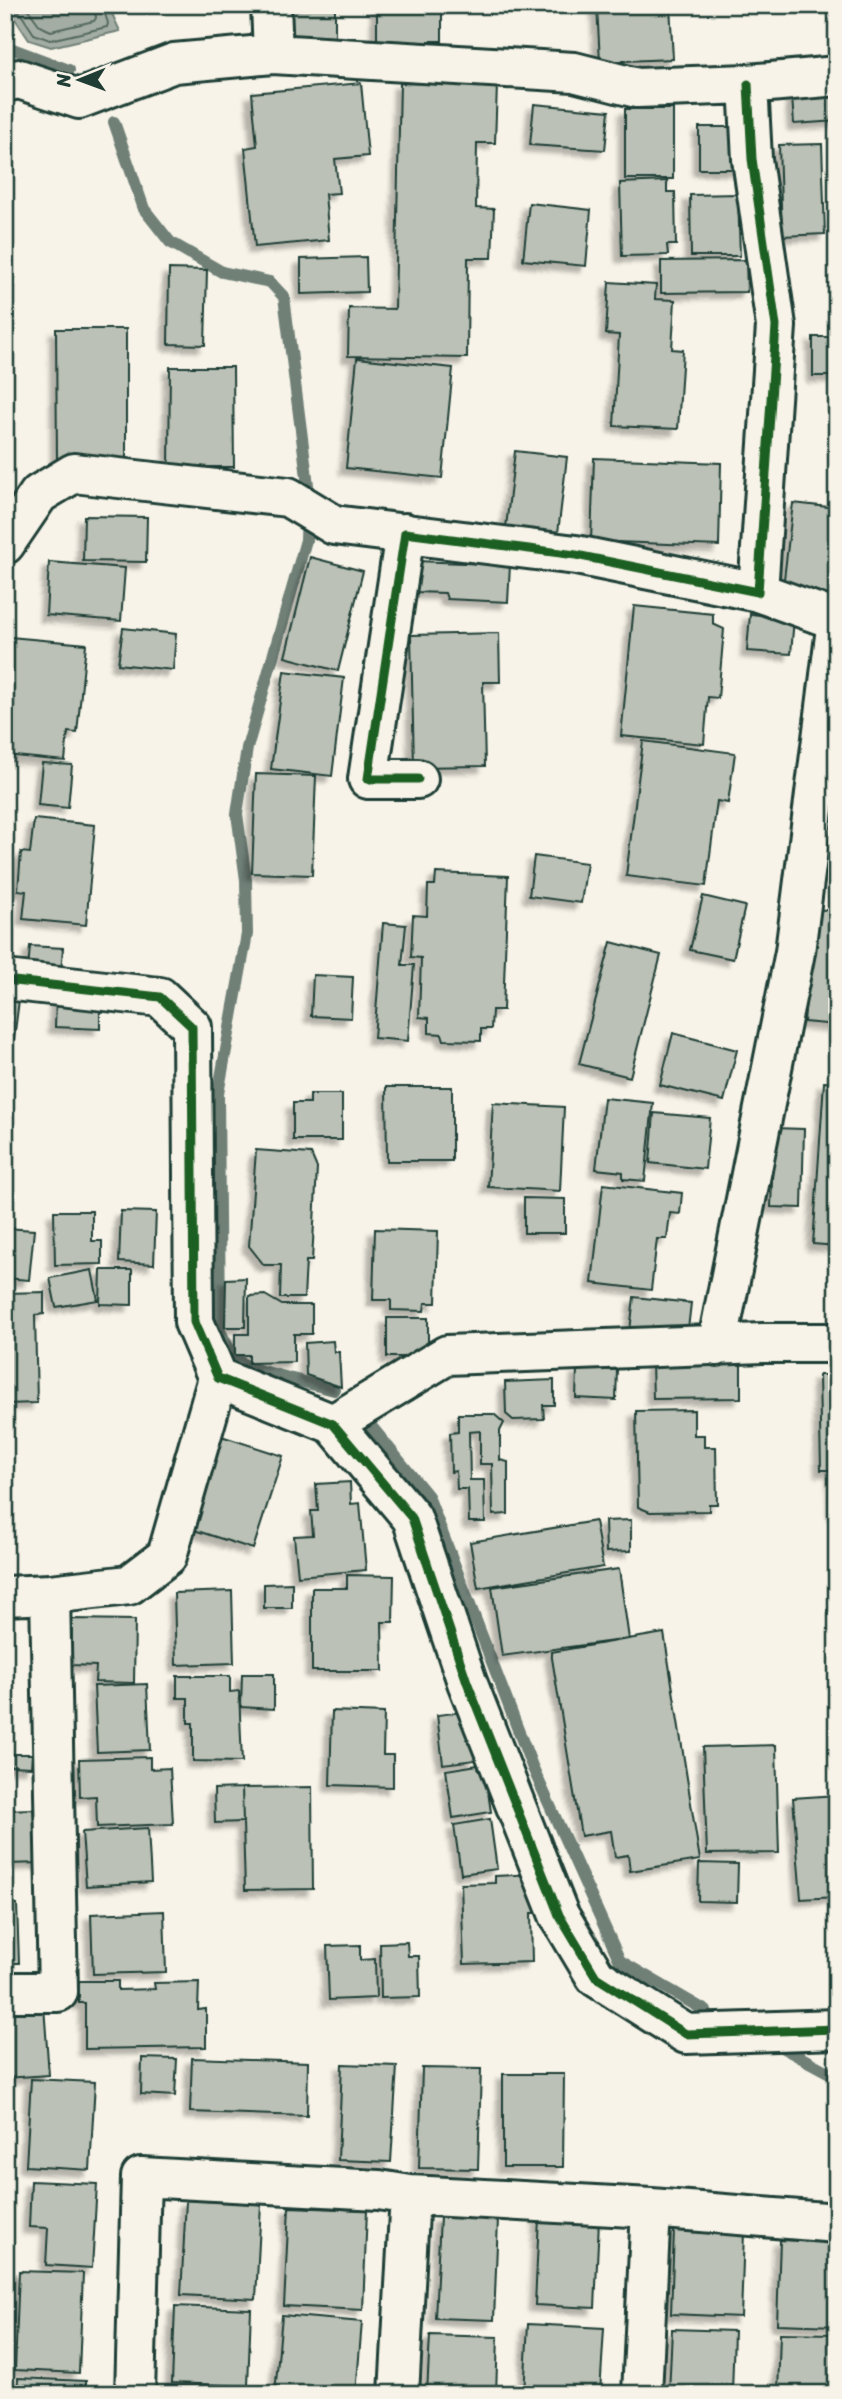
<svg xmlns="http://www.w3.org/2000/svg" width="842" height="2399" font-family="Sriracha,sans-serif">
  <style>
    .water { fill: #a4ada3; stroke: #6f8077; stroke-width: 2 }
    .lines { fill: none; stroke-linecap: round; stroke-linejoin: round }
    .shore { stroke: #546a60; stroke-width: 2 }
    .stream { stroke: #6f8077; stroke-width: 12 }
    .building { fill: #bbc1b6; stroke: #1f3d34; stroke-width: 2; filter: url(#shadow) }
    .minor-casing { stroke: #1f3d34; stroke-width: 44 }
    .minor { stroke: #f7f3e8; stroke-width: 38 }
    .cycleway-casing { stroke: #f7f3e8; stroke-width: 13 }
    .cycleway { stroke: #1b5e20; stroke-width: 9 }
  </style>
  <defs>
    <filter id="shadow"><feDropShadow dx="-6" dy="6" stdDeviation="2" flood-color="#0004"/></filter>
  </defs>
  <rect width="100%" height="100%" fill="#f7f3e8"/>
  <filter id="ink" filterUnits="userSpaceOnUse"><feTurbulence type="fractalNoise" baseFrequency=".0143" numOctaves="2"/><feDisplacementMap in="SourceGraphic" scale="14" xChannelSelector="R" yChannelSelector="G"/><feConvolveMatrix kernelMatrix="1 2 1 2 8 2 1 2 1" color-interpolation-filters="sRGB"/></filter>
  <g filter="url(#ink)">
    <!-- water -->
    <path class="water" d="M6,5H108L120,31L51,47L29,40Z"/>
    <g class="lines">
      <!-- shore -->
      <path class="shore" d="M15,5L34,34L50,40L107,27L108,23L102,5
        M25,5L40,26L51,31L94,21L96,18L94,5"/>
      <!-- stream -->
      <path class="stream" d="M5,46L69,70
        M114,122L144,209L170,242L222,272L270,282L284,297L308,485L306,540L247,748L237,814L246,880L247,934L218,1094L220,1331L231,1353L247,1367L334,1390
        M367,1421L428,1496L532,1766L620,1961L706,2011
        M772,2042L837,2077"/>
    </g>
    <!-- building -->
    <path class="building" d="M287,5H335V49H286Z
      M377,5H442V41H429V54H377Z
      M597,5H670L673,59L600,62Z
      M837,80V121L794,124L791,83Z
      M361,83L368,156L335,159L339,193L325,194L329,240L255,247L245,148L257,146L252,93Z
      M400,83L497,85L495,143H477L476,208L494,209L492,258H468L467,358L348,356L349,308L395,309Z
      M534,104L609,111L605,150L530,145Z
      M625,109H673V179H625Z
      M699,127H739V169H699Z
      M822,144L825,234L782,236L779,145Z
      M667,181V192H675L676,245H667L668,255L622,256L620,183Z
      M738,194L740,256H691L690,195Z
      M529,203L591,210L586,266L523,260Z
      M366,257L367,292L301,294V259Z
      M746,260L747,292L661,293V261Z
      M169,269L207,270L205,345L168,344Z
      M609,282L656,285L655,299L675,300L672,349L683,350L678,429L614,426L619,335L606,334Z
      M56,329H126V460L57,461Z
      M813,337H837V376H813Z
      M357,358L453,368L442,478L346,468Z
      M170,367H233L234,467H169Z
      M515,451L567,457L558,533L506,527Z
      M594,458L721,463L719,546L591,541Z
      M793,503L837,508V582L835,602L782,596Z
      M84,516L147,517L146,562L83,561Z
      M310,557L363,571L338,671L285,657Z
      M417,561L510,565L508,602L447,599L445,593L415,592Z
      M49,562L125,568L121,621L46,615Z
      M634,606L713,614V624L724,629L718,698L708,697L704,744L621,736Z
      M750,614L794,618L791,654L747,651Z
      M123,628L176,634L173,670L118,664Z
      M499,633L500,682H483L485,766L414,767L411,635Z
      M10,637L86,644L77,733L68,732L65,761L5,755V680Z
      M284,671L344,678L332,776L271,769Z
      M643,741L735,753L728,803L717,801L706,886L626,876Z
      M42,763L72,765L68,808L38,805Z
      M256,774L316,776L312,875L252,873Z
      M34,819L95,825L86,925L23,919L26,891L18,890L21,852L30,853Z
      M534,856L587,863L581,903L529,896Z
      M436,873L508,876L503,1010H492L491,1029H481V1041L444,1040L442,1034L429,1033V1018L419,1017L421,958L411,957L413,915L427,916L428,885H435Z
      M703,896L745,906L733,959L690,950Z
      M814,909L837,911V1025L804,1022Z
      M383,923L406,925L402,965H414L408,1041L374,1038Z
      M611,942L661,955L630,1077L579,1064Z
      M30,946L63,948L61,973L28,970Z
      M313,975L353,977L351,1018L311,1016Z
      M5,998L19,1000L14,1039L5,1038Z
      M56,999L100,1001V1029L55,1027Z
      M673,1033L737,1050L724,1101L660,1085Z
      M824,1082L837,1083V1246L813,1244Z
      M386,1087H452V1161H387Z
      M310,1094H342V1140H293V1103H310Z
      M604,1098L653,1103L645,1181L623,1179V1172L596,1169Z
      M493,1103L564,1107L560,1191L488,1187Z
      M654,1113L710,1118L705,1169L650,1163Z
      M774,1128L804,1129L802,1208L771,1207Z
      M256,1150L311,1154L317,1168L312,1261H306L304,1298H280L281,1265H264L249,1246Z
      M603,1184L682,1193L680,1214L670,1213L667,1239H657L651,1290L592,1283Z
      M524,1198L565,1199V1233H524Z
      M54,1211H92V1241H102V1264L55,1265Z
      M121,1211L156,1212L154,1264L119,1262Z
      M5,1228L34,1230L29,1280L5,1278Z
      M375,1229L438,1231L436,1303H425L424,1311L391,1310V1300H373Z
      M92,1270L98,1300L56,1307L50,1278Z
      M101,1270H132V1305L100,1304Z
      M246,1278L245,1327H225L226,1279Z
      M44,1292V1314L35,1315L37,1403L5,1404V1293Z
      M265,1295L282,1305H312V1334H294V1362L249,1363V1355H235V1334H249V1296Z
      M634,1297L691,1303L687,1338L630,1331Z
      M387,1318H428V1357H387Z
      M333,1341L334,1352H339L341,1387L306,1375L305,1343Z
      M741,1362V1398L653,1399L652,1363Z
      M577,1369L617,1370L616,1400L576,1398Z
      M819,1375H837V1514H834L833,1470H821Z
      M554,1380V1405H543L544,1419L513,1420L506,1414L505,1382Z
      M694,1410V1435H704V1447H716L717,1504H709V1511L650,1512L638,1507L636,1411Z
      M458,1414H494L504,1423L500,1431V1460L508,1462V1514L493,1515L492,1464H480V1431L469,1432L470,1480H484L485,1522H469L468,1489H457L456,1471L451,1472L450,1433L458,1432Z
      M218,1435L283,1456L253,1549L188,1528Z
      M350,1482L351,1504L360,1503L366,1570L298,1576L294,1536L313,1535L311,1511H318L316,1484Z
      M631,1520V1551L606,1552L605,1521Z
      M595,1521L603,1567L478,1588L470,1542Z
      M619,1569L629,1639L502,1656L492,1587Z
      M347,1575L394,1576L393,1622H382L383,1671H312V1588H347Z
      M292,1583V1608H264V1584Z
      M232,1591L234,1663L176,1665L174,1593Z
      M72,1619L135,1620L134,1683L95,1682L96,1666L72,1665Z
      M664,1633L700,1860L630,1871L628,1855L615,1857L611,1831L581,1836L551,1652Z
      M242,1674H274V1709L241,1707Z
      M177,1676H230V1692L239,1691L242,1762L193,1761V1723H188V1698H177Z
      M147,1684L150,1750L97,1752L94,1686Z
      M332,1711L384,1713L383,1755H393V1787L330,1785Z
      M470,1711L476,1760L443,1764L437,1715Z
      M776,1745L779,1853L707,1854L703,1747Z
      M10,1754H32L31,1767L10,1766Z
      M150,1757V1769L170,1768L173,1824L97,1827L96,1796L80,1797L79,1759Z
      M484,1764L491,1812L453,1818L446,1770Z
      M312,1787L313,1889L245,1890L242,1788Z
      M242,1788L243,1822L215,1823L214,1789Z
      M837,1795V1897L801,1899L793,1798Z
      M33,1809L34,1824H43L44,1863L5,1864V1810Z
      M490,1819L497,1869L461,1874L454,1825Z
      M148,1828L151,1882L86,1886L82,1832Z
      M699,1863L738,1864L737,1902L698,1901Z
      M536,1874V1913H531L532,1962L464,1964L461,1884L495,1883V1876Z
      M5,1904H17L19,1963H5Z
      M164,1911L166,1972L93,1974L91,1914Z
      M407,1942L408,1956H419L420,1997L381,1998L380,1943Z
      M360,1945V1960L375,1959L376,1998L329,2000L327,1946Z
      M79,1981H118V1990L155,1989L154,1983L199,1982L198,2010L206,2009V2047L85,2049V2003H79Z
      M44,2006L49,2075L5,2078V2008Z
      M142,2058L177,2059L175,2096L141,2094Z
      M192,2058L308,2062L307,2116L190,2112Z
      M342,2064L397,2066L391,2162L338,2160Z
      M422,2068L481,2069L478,2169L419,2168Z
      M503,2074H564L563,2167H503Z
      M31,2079L95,2082L90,2170L26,2166Z
      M31,2181L97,2184L92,2268L46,2265L48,2228L29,2227Z
      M186,2200L261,2204L256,2299L181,2295Z
      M289,2207L367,2210L363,2310L284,2306Z
      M440,2217L498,2219L494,2320L435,2318Z
      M539,2217L599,2220L595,2308L535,2305Z
      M674,2230L744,2232L741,2317L671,2314Z
      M780,2240L837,2242V2326L777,2324Z
      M19,2271L83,2273L79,2373L15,2370Z
      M175,2306L251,2309L248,2386L172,2383Z
      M282,2315L362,2322L356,2394H275Z
      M528,2324L604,2328L600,2394H524Z
      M672,2329L734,2331L732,2394H669Z
      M780,2333L837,2334V2394H778Z
      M430,2335L498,2337L496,2394H427Z
      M18,2378L86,2381V2394H17Z"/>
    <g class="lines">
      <defs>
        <path id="minor" d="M271,5L273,54
          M5,82L19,79L79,99L174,63L273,54L574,72L637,88L748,84L837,76
          M405,533L368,779H418
          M5,544L39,494L74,473L288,497L334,525L576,555L758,592L776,326L752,159L748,84
          M758,592L836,620
          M5,980L160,997L192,1027L194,1322L218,1378L333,1424L412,1518L467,1682L559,1915L596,1977L686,2034L837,2029
          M717,1346L795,952L837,620
          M333,1424L447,1355L763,1343H837
          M5,1596L50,1594L129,1585L167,1556L218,1378
          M5,1992H58L50,1594
          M135,2394L141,2177L379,2190L410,2195L651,2208L837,2223
          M399,2394L410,2195
          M642,2394L651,2208"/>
      </defs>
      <!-- minor casing -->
      <use href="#minor" class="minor-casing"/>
      <!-- minor -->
      <use href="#minor" class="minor"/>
      <defs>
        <path id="cycleway" d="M418,779H368L405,533L576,555L758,592L776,326L752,159L748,84
          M5,980L160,997L192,1027L194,1322L218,1378L333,1424L412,1518L467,1682L559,1915L596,1977L686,2034L837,2029"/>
      </defs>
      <!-- cycleway casing -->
      <use href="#cycleway" class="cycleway-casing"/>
      <!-- cycleway -->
      <use href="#cycleway" class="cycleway"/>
    </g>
  </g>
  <!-- margin -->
  <rect width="842" height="2399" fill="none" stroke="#f7f3e8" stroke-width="28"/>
  <rect x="14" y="14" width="814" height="2371" fill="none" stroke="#1f3d34" stroke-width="2.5" filter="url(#ink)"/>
  <!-- north arrow -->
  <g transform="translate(80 80) rotate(269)" stroke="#f7f3e8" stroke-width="5" paint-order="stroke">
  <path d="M0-5L12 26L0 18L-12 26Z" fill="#1f3d34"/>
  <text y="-10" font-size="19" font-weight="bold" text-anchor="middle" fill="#1f3d34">N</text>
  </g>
</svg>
